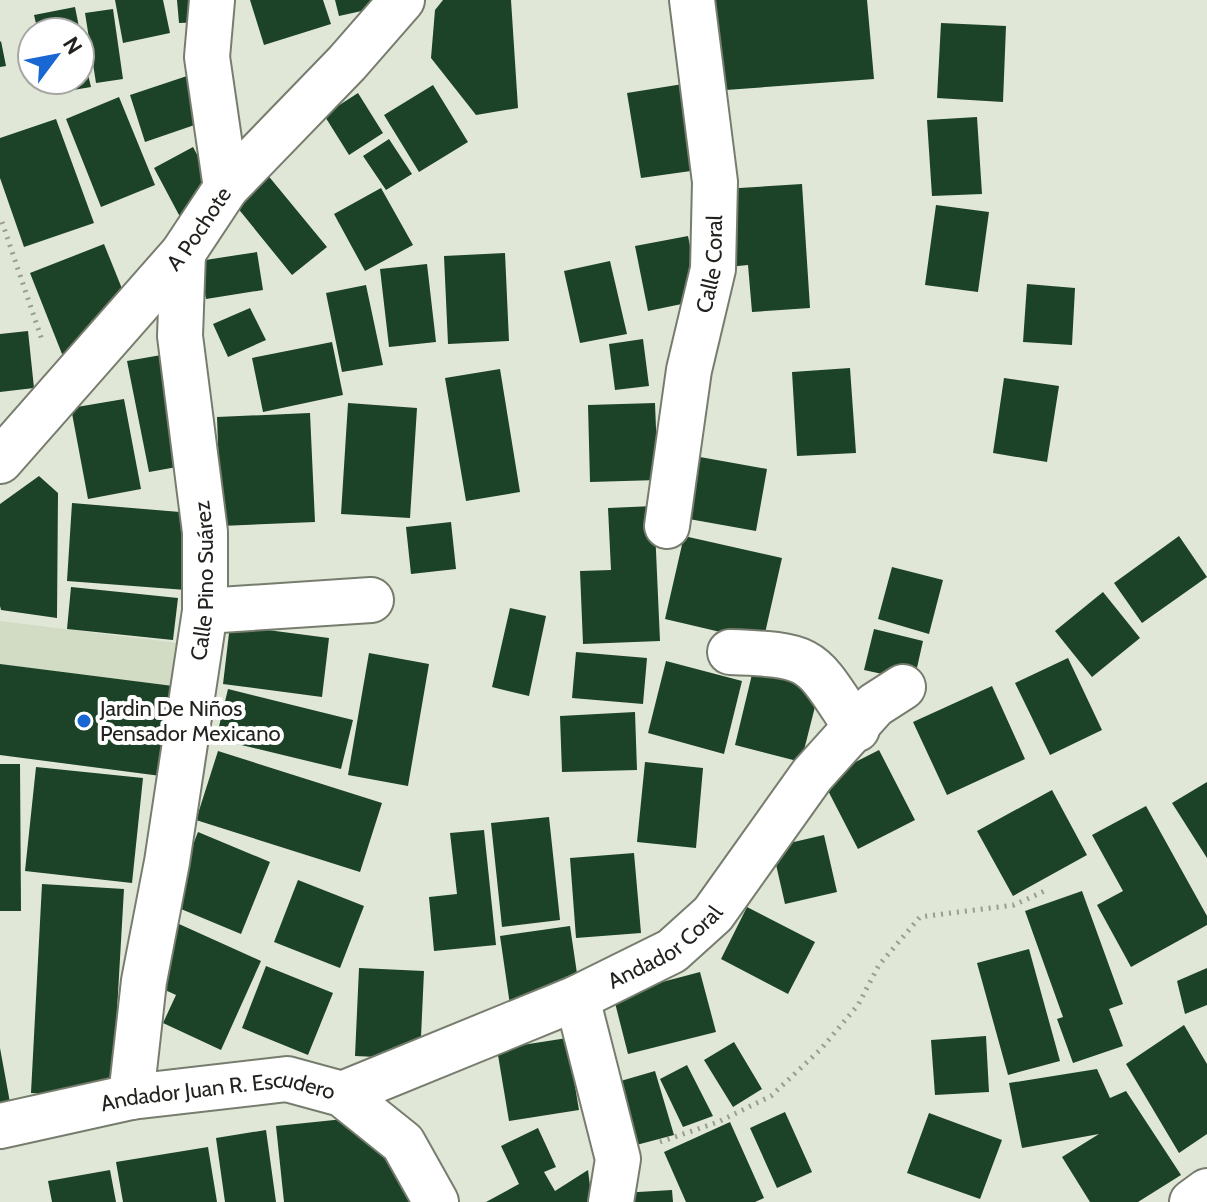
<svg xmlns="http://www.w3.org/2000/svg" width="1207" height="1202" font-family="Cabin,sans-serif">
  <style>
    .built { fill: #d2dbc4 }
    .building { fill: #1c4227 }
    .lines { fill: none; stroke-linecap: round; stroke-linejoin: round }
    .minor-casing { stroke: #777d6e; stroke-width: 48 }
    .path { stroke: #989d90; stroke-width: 5; stroke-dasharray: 2 6; stroke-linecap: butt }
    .minor { stroke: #fff; stroke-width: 44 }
    .poi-dot { fill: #1867d2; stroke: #fff; stroke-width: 3 }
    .labels { text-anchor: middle; stroke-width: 8; stroke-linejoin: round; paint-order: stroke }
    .street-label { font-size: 22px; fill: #21241e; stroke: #fff }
    .poi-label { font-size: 22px; fill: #21241e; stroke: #fff; text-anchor: start }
  </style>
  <rect width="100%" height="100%" fill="#e0e7d6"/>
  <!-- built -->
  <path class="built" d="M0,621L178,643L161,776L0,755Z"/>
  <!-- building -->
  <path class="building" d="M115,0H163L170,33L123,43Z
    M177,0H202L204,22L179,23Z
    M250,0H323L331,24L264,45Z
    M335,0H383L384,6L339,16Z
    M443,0H511L518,108L476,115L431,58L435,10Z
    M705,0H867L874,79L712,91Z
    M75,7L80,32H38L34,15Z
    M113,9L123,79L96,83L85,13Z
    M941,23L1006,26L1003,102L937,98Z
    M1,41L6,66L0,67V42Z
    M80,41L91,87L50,94L47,80H80Z
    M193,74L209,120L145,142L130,95Z
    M683,84L698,170L641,178L627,93Z
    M433,85L468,142L419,172L384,115Z
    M358,93L383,133L349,155L324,115Z
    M119,97L155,185L101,207L66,119Z
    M977,117L982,194L932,196L927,120Z
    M56,119L94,223L24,247L0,178V138Z
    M389,139L412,174L386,190L363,156Z
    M193,147L215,188L187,230L154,168Z
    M266,173L327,247L292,275L232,201Z
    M802,184L810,308L752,312L748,265L728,267L723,189Z
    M381,188L413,245L365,271L334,214Z
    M936,205L989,212L978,292L925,285Z
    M688,236L701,300L648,311L635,246Z
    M104,244L129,306L91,321L98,340L62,354L30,273Z
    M257,252L263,290L206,299L199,261Z
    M505,253L509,341L448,344L444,256Z
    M610,261L627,334L580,343L564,271Z
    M427,264L436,342L389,347L380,269Z
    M1027,284L1075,288L1072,345L1023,342Z
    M366,285L383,365L342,372L326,293Z
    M250,308L266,340L228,357L213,324Z
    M28,331L34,388L0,392V334Z
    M643,339L649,386L615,390L609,344Z
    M332,342L343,395L263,412L252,358Z
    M167,354L188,465L149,472L127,361Z
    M850,368L856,453L797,456L792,372Z
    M500,369L520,492L466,501L445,378Z
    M1004,378L1059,386L1047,462L993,453Z
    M124,399L141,489L88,499L71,408Z
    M348,403L417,408L410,518L341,514Z
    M655,403L658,480L590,482L588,405Z
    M310,413L315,522L221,526L217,417Z
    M700,457L767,469L756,531L689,519Z
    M39,476L58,493L57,618L1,610L0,606V504Z
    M72,503L192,513L186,590L67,581Z
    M654,506L660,641L583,644L580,571L611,570L608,508Z
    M451,522L456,569L411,574L406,527Z
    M684,536L782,558L763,642L665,619Z
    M1179,536L1207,577L1142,623L1114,583Z
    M892,567L943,580L929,634L878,619Z
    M71,587L178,598L173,640L67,629Z
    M1103,592L1140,638L1092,677L1055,631Z
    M510,608L546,616L529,696L492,687Z
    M230,625L329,638L322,697L223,684Z
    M874,629L923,641L914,681L864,670Z
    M576,652L647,658L643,704L572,698Z
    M369,653L429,664L408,786L348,775Z
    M1068,658L1102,730L1050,755L1015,683Z
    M666,661L742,681L724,754L648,733Z
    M0,664L173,686L161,776L0,755Z
    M754,666L821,683L801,762L735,745Z
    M992,686L1025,759L947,795L913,722Z
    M228,689L353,720L341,769L216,739Z
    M635,712L637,770L562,772L560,716Z
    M879,750L915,820L858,849L822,779Z
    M218,751L382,803L360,872L196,820Z
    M645,762L703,768L696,848L637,842Z
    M0,764H20L21,911H0Z
    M36,767L143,778L132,883L25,871Z
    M1207,782V858L1172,803Z
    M1052,790L1087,855L1013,896L977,831Z
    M1146,806L1207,916V925L1131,967L1097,905L1123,891L1092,835Z
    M549,817L560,920L502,927L491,823Z
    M484,830L496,945L434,951L429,897L457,894L450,833Z
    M198,832L270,862L241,934L169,904Z
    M824,835L837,892L785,904L772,847Z
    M634,853L641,933L576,938L570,858Z
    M298,880L364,906L340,968L274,942Z
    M42,884L124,889L112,1098L31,1093Z
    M1082,891L1123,1004L1109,1009L1123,1046L1073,1063L1057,1019L1063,1017L1025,911Z
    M747,907L815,942L788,994L721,959Z
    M179,924L261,961L221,1050L163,1023L176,995L152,984Z
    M570,926L580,994L510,1005L500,936Z
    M1029,949L1060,1061L1008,1075L977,963Z
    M266,966L333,993L308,1055L242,1028Z
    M359,968L424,971L420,1059L355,1056Z
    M1207,968V1005L1185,1014L1177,981Z
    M700,972L716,1032L628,1054L613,995Z
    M1184,1025L1207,1064V1134L1179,1153L1126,1064Z
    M986,1036L989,1092L935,1095L931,1040Z
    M567,1038L579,1110L509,1121L497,1049Z
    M734,1042L762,1089L733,1107L704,1060Z
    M0,1048L11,1108L0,1110Z
    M687,1065L713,1116L683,1127L660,1079Z
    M1097,1069L1110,1098L1126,1091L1181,1175L1138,1202H1090L1062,1157L1099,1134L1022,1148L1009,1083Z
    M655,1071L674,1135L625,1148L607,1085Z
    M785,1112L812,1172L777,1188L750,1128Z
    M929,1113L1002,1140L980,1199L907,1173Z
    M344,1119L374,1132L427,1202H284L276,1126Z
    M730,1122L764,1198L755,1202H686L664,1152Z
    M538,1128L556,1167L544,1172L555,1191L588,1170L592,1202H486L519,1184L501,1146Z
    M266,1130L276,1202H225L216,1138Z
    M208,1147L217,1202H123L116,1162Z
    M110,1170L116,1202H52L48,1181Z
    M672,1190L673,1202H621V1193Z"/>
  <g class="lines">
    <defs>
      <g id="minor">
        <path d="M212,0L207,57L226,188"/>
        <path id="s1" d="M0,461L183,253L226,188L347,63L402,0"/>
        <path id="s2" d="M667,526L689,370L713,269L715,182L692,0"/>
        <path d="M205,611L371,600"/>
        <path d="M730,652C817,655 810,659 857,729"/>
        <path d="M577,998L618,1159L611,1202"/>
        <path id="s3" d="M342,1094L577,998L672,951L713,914L812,775L875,705L903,687"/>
        <path id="s4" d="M131,1097L144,981L167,862L205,611V532L180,336L183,253"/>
        <path id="s5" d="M0,1126L131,1097L287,1079L342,1094L403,1143L436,1202"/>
        <path d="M1192,1202L1207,1191"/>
      </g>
    </defs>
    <!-- minor casing -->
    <use href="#minor" class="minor-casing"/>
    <!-- path -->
    <path class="path" d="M2,222L43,343
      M660,1142L718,1122L771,1096L821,1049L858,1005L879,965L920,917L1014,905L1049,889"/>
    <!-- minor -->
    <use href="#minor" class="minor"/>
  </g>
  <!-- markers -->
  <circle class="poi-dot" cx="84" cy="721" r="8"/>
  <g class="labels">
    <!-- street labels -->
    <g class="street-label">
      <text dy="8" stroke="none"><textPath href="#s1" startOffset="306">A Pochote</textPath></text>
      <text dy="8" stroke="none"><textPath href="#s2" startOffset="266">Calle Coral</textPath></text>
      <text dy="8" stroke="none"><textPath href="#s4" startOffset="522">Calle Pino Suárez</textPath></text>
      <text dy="8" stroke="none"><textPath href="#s3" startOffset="356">Andador Coral</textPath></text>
      <text dy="8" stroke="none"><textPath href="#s5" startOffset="222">Andador Juan R. Escudero</textPath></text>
    </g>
    <!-- poi labels -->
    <g class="poi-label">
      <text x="100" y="716">Jardin De Niños<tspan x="100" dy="25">Pensador Mexicano</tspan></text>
    </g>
  </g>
  <!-- north arrow -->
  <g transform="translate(56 56) rotate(58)"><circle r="38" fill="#ffffff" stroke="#a6a7a5" stroke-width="2"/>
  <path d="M0-6L14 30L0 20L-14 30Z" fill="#1867d2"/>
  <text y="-12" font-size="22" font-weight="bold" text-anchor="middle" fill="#21241e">N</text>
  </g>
</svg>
